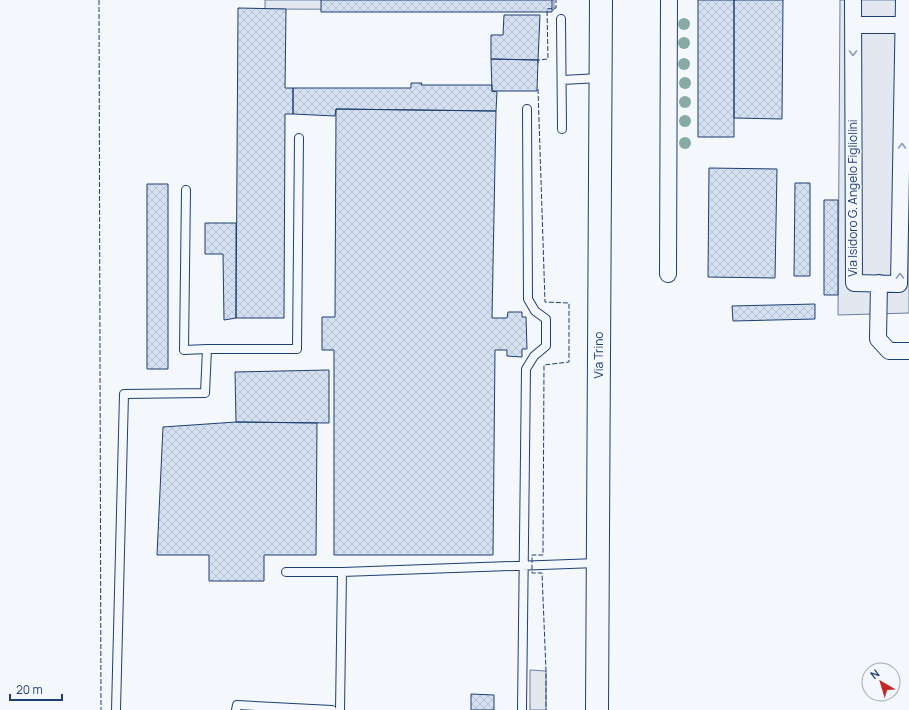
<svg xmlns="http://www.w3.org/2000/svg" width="909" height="710" font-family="Manrope,sans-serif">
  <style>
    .parking { fill: #e3e8f0; stroke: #687fa3 }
    .building { fill: url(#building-cross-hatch); stroke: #1d3f73 }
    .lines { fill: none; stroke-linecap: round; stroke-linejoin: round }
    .lane-casing { stroke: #1d3f73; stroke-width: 10 }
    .street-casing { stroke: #1d3f73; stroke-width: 18 }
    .primary-casing { stroke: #1d3f73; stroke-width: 24 }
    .lane { stroke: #f4f7fb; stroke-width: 8 }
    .street { stroke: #f4f7fb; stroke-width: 16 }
    .primary { stroke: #f4f7fb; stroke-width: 22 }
    .fence { stroke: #1d3f73; stroke-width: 1; stroke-dasharray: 5 2; stroke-linecap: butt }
    .tree { fill: #86aba6 }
    .oneway { stroke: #889bb7 }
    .labels { text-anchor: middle; stroke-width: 3; stroke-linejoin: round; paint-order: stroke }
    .street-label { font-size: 12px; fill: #1d3f73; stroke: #f4f7fb }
  </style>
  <defs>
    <pattern id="building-cross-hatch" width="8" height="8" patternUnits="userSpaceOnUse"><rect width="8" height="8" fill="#d5e0f0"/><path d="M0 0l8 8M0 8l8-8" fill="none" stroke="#b6c1d1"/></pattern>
  </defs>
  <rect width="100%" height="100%" fill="#f4f7fb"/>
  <!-- parking -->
  <path class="parking" d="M265,0H554V10L265,9Z
    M840,0H909V313L838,315Z
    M530,670L546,671V710H530Z"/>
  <!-- building -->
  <path class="building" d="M321,0H552V12H321Z
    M698,0H734V137H698Z
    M734,0H783L782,119L734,118Z
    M238,8L286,9L285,88H293V114H285L284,318H236Z
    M504,15H540L538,60L491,59V35H503Z
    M491,59L538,60L537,91H492Z
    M411,83H422L421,85H492V91L497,92L496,111L336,109L335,116L293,114V88H411Z
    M336,109L496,111L492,318H507L508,312H522V317H526L527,349H522V357L507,356V350H495L493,555H334V350H322V317H335Z
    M709,168L777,169L775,278L708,277Z
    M795,183H810V276H794Z
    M147,184H168V369H147Z
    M824,200H838V295H824Z
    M205,223H236V318L224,320L223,254H205Z
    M815,304V319L733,321L732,306Z
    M329,370V423L236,422L235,372Z
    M236,422L317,423L316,555H264V581H209V555H157L163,427Z
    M471,694L494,695V710H471Z"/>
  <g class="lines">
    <defs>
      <path id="lane" d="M561,19L562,129
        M562,80L600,78
        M186,190L184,350L207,349
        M286,572H342L597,563
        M116,710L124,394L205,393L207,349H297L299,138
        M236,710L237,705L332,710
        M340,710L342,572
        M522,710L526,369L534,356L546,346V319L535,311L528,299L527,109"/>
      <path id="street" d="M853,0L854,283L899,284L904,0
        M853,25H903
        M668,274L669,0
        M879,283L878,339L889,351H909"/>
      <path id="primary" d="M597,710L601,0"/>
    </defs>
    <!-- lane casing -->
    <use href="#lane" class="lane-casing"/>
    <!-- street casing -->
    <use href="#street" class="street-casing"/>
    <!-- primary casing -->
    <use href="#primary" class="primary-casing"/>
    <!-- lane -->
    <use href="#lane" class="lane"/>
    <!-- street -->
    <use href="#street" class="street"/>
    <!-- primary -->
    <use href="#primary" class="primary"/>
    <!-- fence -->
    <path class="fence" d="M99,0L101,710
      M538,63V60L548,59L547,9L556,8V0
      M538,89L545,302L569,303V362L544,365L543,555H532V573H542L546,671V710"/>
  </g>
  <!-- trees -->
  <g class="tree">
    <circle cx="684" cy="24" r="6"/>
    <circle cx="684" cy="43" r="6"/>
    <circle cx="684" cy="64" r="6"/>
    <circle cx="685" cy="83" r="6"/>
    <circle cx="685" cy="102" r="6"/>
    <circle cx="685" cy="121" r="6"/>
    <circle cx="685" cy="143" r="6"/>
  </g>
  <!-- one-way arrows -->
  <defs><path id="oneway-chevron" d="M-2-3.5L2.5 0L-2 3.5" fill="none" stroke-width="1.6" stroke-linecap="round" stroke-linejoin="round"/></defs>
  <g class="oneway">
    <use href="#oneway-chevron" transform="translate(853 53) rotate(90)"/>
    <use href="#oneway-chevron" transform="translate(902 146) rotate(-89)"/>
    <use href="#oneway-chevron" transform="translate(900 276) rotate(-89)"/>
  </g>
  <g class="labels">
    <!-- street labels -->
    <g class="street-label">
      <text transform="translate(853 198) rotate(-90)" y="4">Via Isidoro G. Angelo Figliolini</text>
      <text transform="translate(599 355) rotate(-90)" y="4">Via Trino</text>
    </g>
  </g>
  <!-- north arrow -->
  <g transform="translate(881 682) rotate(322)"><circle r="19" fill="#f4f7fb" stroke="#9eadc5"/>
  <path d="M0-3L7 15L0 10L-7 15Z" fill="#c62828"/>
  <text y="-6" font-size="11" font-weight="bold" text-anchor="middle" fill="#1d3f73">N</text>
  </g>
  <!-- scale -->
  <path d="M10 694v6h52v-6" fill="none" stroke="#1d3f73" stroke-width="2"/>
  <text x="16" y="694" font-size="12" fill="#1d3f73" stroke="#f4f7fb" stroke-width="3" paint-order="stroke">20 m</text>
</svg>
